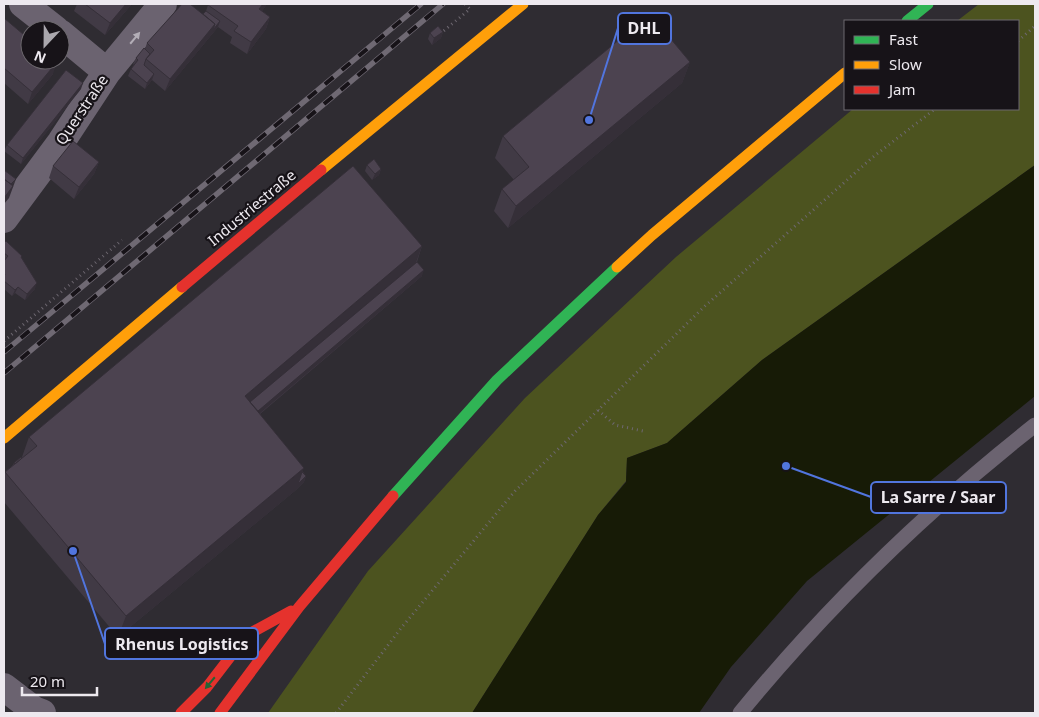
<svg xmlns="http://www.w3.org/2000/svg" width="1039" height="717" font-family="'Noto Sans',sans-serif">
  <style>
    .forest { fill: #4c531f }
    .water { fill: #171b06 }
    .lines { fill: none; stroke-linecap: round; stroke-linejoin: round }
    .path { stroke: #6e6871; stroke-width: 3; stroke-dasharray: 1 4; stroke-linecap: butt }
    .lane { stroke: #6b6370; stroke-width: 15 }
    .street { stroke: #6b6370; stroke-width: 28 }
    .fast { stroke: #30b455; stroke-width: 11 }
    .slow { stroke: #ff9f0a; stroke-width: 11 }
    .jam { stroke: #e5322d; stroke-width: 11 }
    .rail-casing { stroke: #6f6973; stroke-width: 5.5 }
    .rail { stroke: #171318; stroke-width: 4; stroke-dasharray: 11; stroke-linecap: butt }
    .wall { fill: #413a45 }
    .shaded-wall { fill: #352f38 }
    .building { fill: #4c4350; stroke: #352f38 }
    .oneway { fill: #b2adb6 }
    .oneway2 { fill: #246436 }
    .labels { text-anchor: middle; stroke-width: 4.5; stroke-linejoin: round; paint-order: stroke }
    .street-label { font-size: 15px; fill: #ede9ef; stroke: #171318 }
    .leader { fill: none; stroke: #5175de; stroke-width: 2 }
    .callout-dot { fill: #5175de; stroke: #171318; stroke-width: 2 }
    .callout { fill: #171318; stroke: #5175de; stroke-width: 2 }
    .callout-label { font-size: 16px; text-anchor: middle; font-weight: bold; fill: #ede9ef }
  </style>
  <rect width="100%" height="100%" fill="#2f2c32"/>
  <!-- forest -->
  <path class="forest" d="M979,4H1035V165L762,360L667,443L627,458L626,481L598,515L472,713H268L368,571L525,398L676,257L853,109H1018V21H957Z"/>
  <!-- water -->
  <path class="water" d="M1035,165V396L807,581L731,667L699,713H472L598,515L626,482L627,458L667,443L762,360Z"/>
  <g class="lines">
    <!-- path -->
    <path class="path" d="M465,4L471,10
      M440,34L470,9
      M1018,41L1035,26
      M4,341L122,240
      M598,410L615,425L643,431
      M336,713L402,627L515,491L705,306L873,157L935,109"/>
    <!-- lane -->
    <path class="lane" d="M740,713C827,607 927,510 1035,425"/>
    <!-- street -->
    <path class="street" d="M23,4L56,30
      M60,33L107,72
      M4,219L61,142L107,72L163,4
      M4,687L34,710L42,713"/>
    <!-- fast -->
    <path class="fast" d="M907,21L928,4
      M393,496L497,380L617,267"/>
    <!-- slow -->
    <path class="slow" d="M321,170L523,4
      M617,267L652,235L845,73
      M4,438L182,287"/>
    <!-- jam -->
    <path class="jam" d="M182,287L321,170
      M181,713L207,687L247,635L291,611
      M220,713L299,607L393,496"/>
    <defs>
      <path id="rail" d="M4,352L421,4
        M4,373L443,4"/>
    </defs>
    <!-- rail casing -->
    <use href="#rail" class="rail-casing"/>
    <!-- rail -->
    <use href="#rail" class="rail"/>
  </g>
  <!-- wall -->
  <path class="wall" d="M77,4H132L105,35L74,11Z
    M267,4L262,11L270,17L266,29L247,54L230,43L232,37L218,27L165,91L152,80L145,89L128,76L131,69L134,65L133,64L136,58L145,49L147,43L203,14L206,11L208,5Z
    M4,18L53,74L28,104L4,83Z
    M443,32L441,38L432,45L428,39L430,33Z
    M690,62L682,83L508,228L494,211L502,189L514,180L495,158L503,136Z
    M81,89L21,164L4,151L7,145Z
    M99,162L94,174L74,199L49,178L53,166Z
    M367,165L381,169L379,175L372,180L365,171Z
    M4,243L21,258L35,289L25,300L15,293L12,296L4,289Z
    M422,246L417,262L422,276L260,414L306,476L304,482L296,490L118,637L4,502V475L5,472L13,465L14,463L22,457L29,437Z"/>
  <!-- shaded-wall -->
  <path class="shaded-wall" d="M126,4H132L105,35L110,23Z
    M263,4H267L255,21L259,9Z
    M270,17L266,29L247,54L251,42Z
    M220,21L218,27L165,91L170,79L215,24Z
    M443,32L441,38L432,45L434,38Z
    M57,62L53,74L28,104L32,92Z
    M690,62L682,83L508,228L516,206Z
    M154,74L152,80L145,89L147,83Z
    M83,83L81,89L21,164L23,158Z
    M99,162L94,174L74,199L79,187Z
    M381,169L379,175L372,180L375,174Z
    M16,179L9,198L4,204V198L8,189Z
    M422,246L414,268L241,414L245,396Z
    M424,270L422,276L252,420L254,414Z
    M37,283L35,289L25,300L27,294Z
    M18,287L15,293L12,296L15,290Z
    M304,468L298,484L306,476L304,482L296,490L118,637L126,616Z"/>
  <!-- building -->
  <path class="building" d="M85,4H126L110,23Z
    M182,4H190L215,24L170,79L146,59L154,50L147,43Z
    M209,4H263L259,9L270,17L251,42L234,31L238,26L208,5Z
    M206,11L220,21L213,30L215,24L203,14Z
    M650,14L690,62L516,206L502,189L529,167L503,136Z
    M4,18L30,40V60H55L57,62L32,92L4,68Z
    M438,26L443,32L434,38L430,33Z
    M144,48L150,54L146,59L144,65L154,74L147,83L131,69L138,60L136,58Z
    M66,70L83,83L23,158L7,145Z
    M73,141L99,162L79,187L53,166Z
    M374,159L381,169L375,174L367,165Z
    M353,166L422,246L245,396L304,468L126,616L5,472L37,446L29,437Z
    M4,170L16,179L11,184L4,179Z
    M4,179L13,186L4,198Z
    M6,241L22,256L21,257L37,283L27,294L18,287L15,290L4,281V276L5,274L4,273V261L8,256L4,253V243Z
    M417,262L424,270L258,411L250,402Z
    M21,457L22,458L15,464L14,463Z
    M302,472L306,476L298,484Z"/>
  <!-- one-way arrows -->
  <defs><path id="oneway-solid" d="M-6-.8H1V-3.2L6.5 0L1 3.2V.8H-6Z" transform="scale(1.25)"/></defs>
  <use class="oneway" href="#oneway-solid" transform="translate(135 38) rotate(-50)"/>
  <use class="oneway2" href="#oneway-solid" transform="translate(210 683) rotate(130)"/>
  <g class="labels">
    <!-- street labels -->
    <g class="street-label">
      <text transform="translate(82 110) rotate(-56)" y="5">Querstraße</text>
      <text transform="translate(252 208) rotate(-40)" y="5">Industriestraße</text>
    </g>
  </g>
  <!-- callouts -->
  <path class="leader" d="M589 120L618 28M786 466L871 497M73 551L105 644"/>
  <g class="callout-dot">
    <circle cx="589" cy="120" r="5"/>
    <circle cx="786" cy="466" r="5"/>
    <circle cx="73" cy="551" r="5"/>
  </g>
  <g class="callout">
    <rect x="618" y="13" width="53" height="31" rx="5"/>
    <rect x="871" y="482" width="135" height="31" rx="5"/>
    <rect x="105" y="628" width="153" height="31" rx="5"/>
  </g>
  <g class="callout-label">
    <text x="644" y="34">DHL</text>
    <text x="938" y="503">La Sarre / Saar</text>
    <text x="182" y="650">Rhenus Logistics</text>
  </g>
  <!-- border -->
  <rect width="1039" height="717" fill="none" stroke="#ede9ef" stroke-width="10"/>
  <!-- legend -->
  <rect x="844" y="20" width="175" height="90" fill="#171318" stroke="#6d696e"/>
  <rect x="854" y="36" width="25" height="8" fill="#30b455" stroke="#6d696e"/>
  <text x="889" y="45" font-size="15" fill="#ede9ef">Fast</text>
  <rect x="854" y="61" width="25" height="8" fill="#ff9f0a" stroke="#6d696e"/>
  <text x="889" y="70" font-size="15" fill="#ede9ef">Slow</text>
  <rect x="854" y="86" width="25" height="8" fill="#e5322d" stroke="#6d696e"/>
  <text x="889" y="95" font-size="15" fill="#ede9ef">Jam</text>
  <!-- north arrow -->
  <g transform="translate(45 45) rotate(202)"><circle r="24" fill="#171318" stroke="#6d696e"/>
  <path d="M0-4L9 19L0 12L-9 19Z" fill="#aaa7ad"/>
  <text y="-8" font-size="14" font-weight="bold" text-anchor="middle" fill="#ede9ef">N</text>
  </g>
  <!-- scale -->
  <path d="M22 687v8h75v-8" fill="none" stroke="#ede9ef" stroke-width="2.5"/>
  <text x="30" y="687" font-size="15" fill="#ede9ef" stroke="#171318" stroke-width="4" paint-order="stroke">20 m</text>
</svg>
